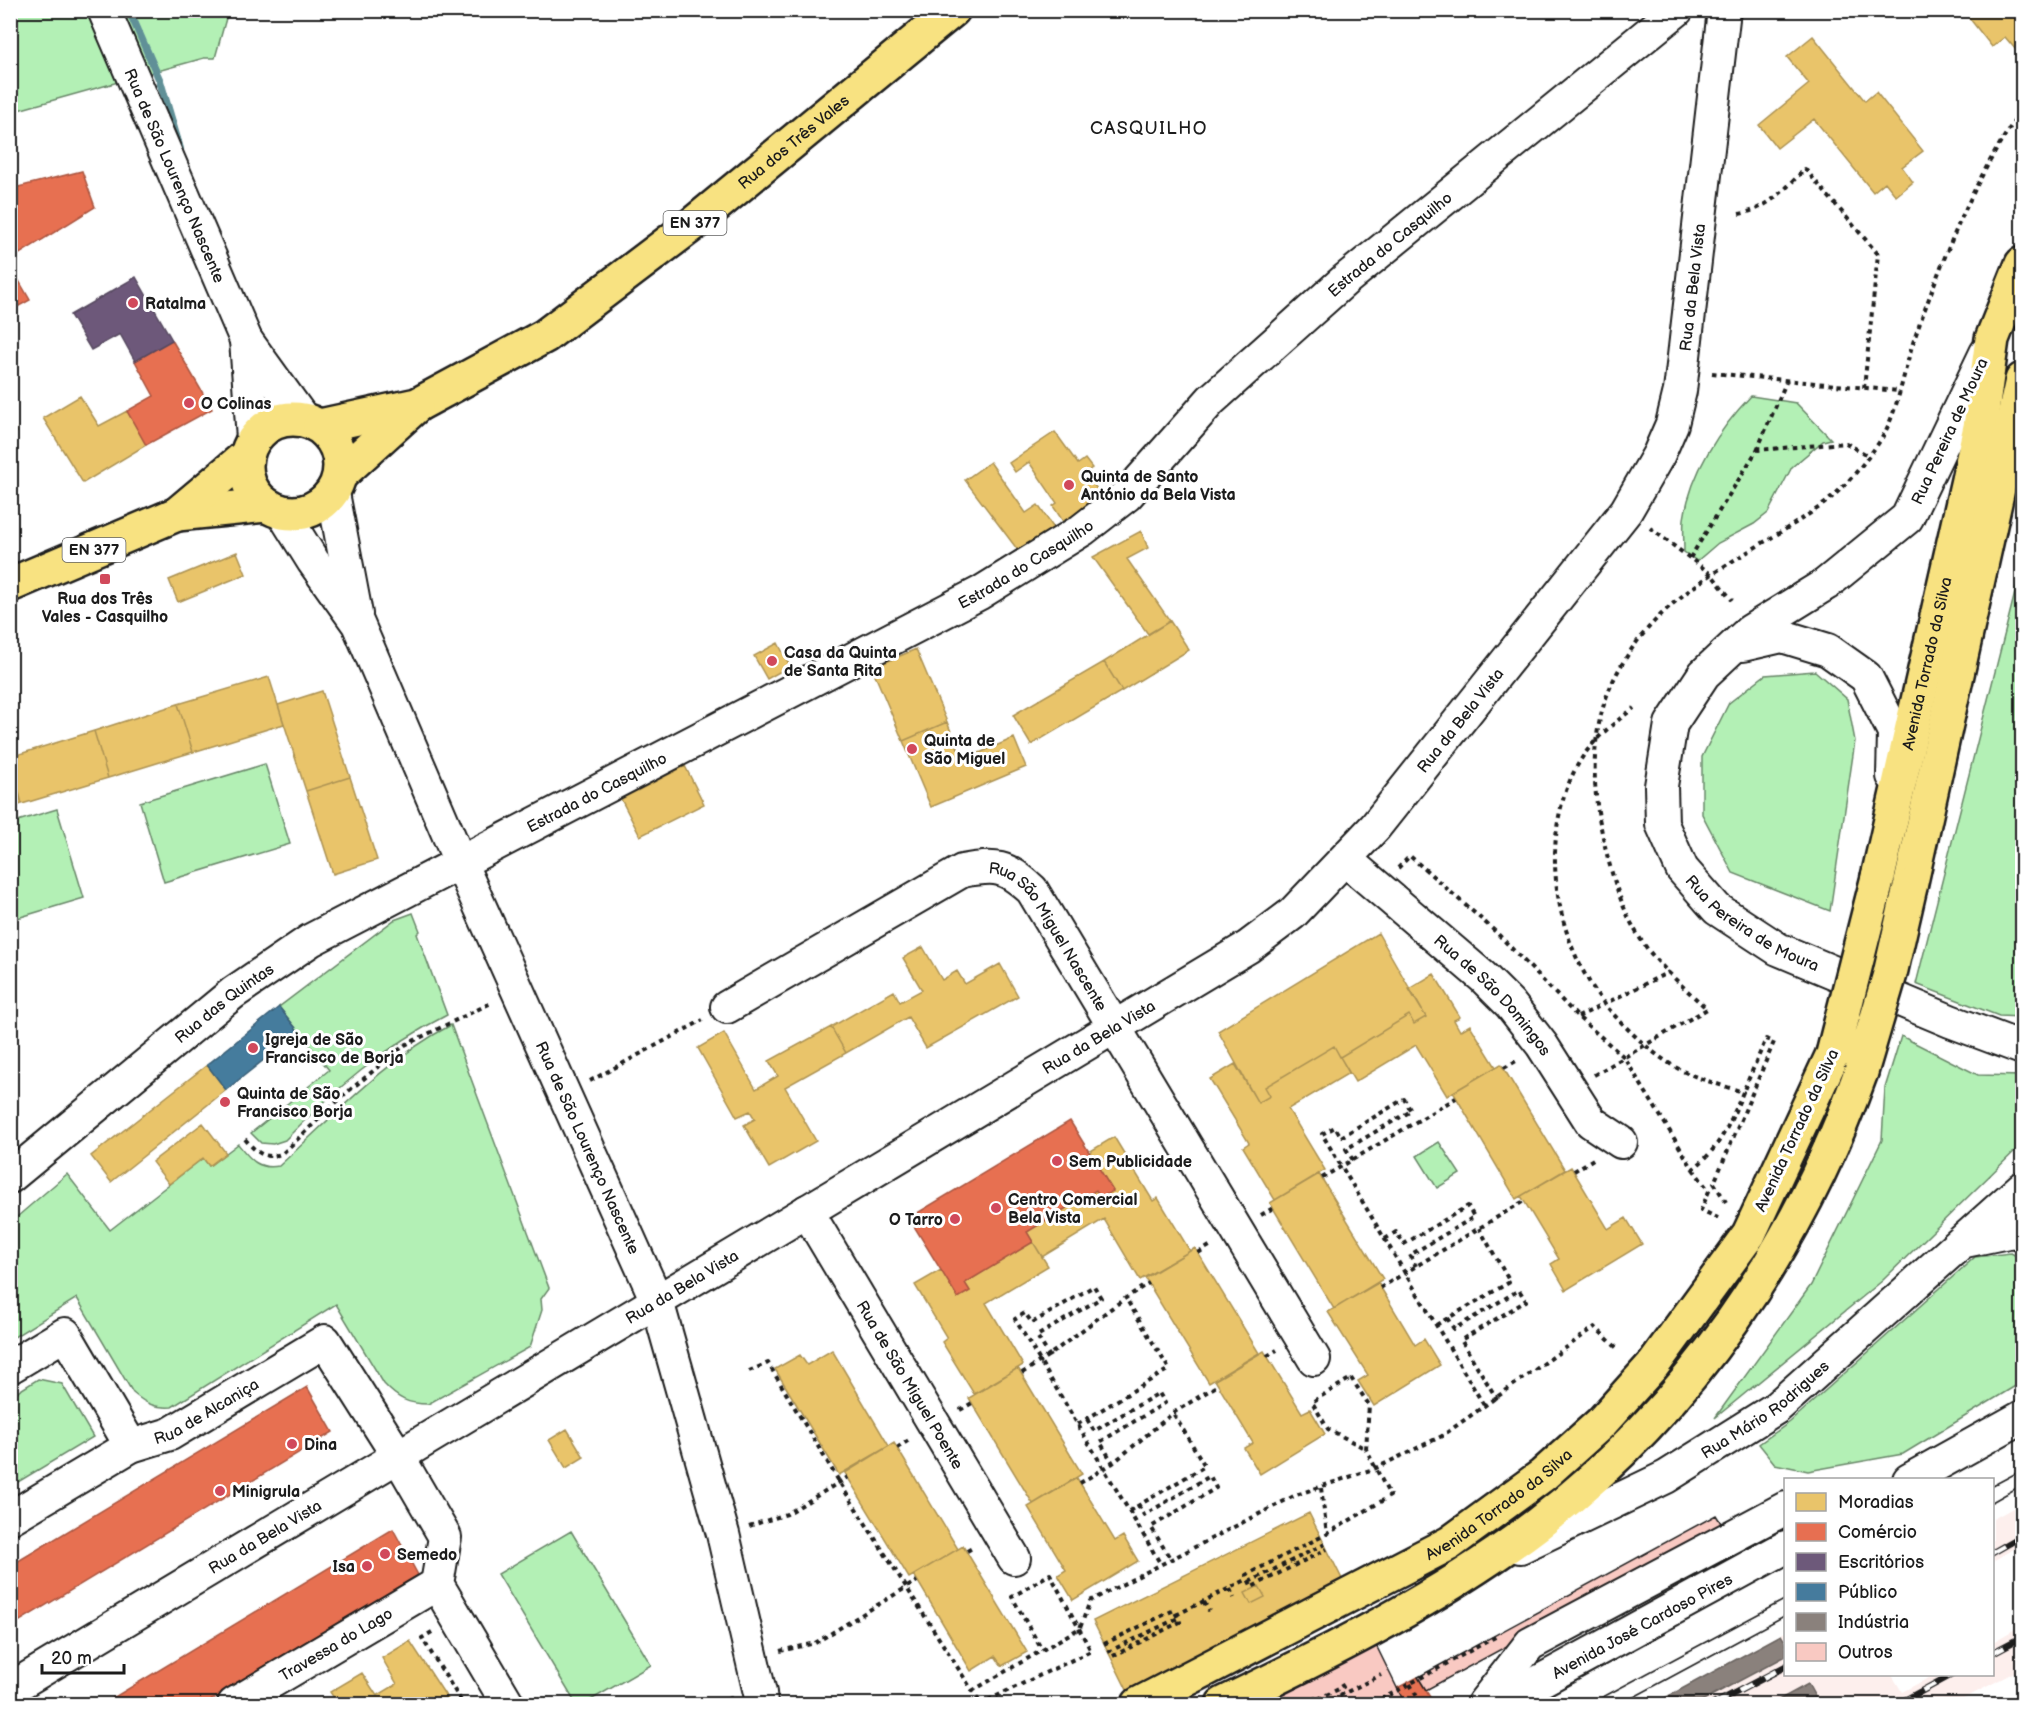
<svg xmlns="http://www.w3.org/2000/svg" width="2033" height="1715" font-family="'Balsamiq Sans',sans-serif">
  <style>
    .built { fill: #fdefed }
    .green { fill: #b3f0b5; stroke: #688668; stroke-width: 1.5 }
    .homes { fill: #e9c46a; stroke: #ac9253; stroke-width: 1.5 }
    .shops { fill: #e76f51; stroke: #aa5641; stroke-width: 1.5 }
    .offices { fill: #6d597a; stroke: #55475e; stroke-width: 1.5 }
    .public { fill: #457b9d; stroke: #395e76; stroke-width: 1.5 }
    .industry { fill: #8a817c; stroke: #69635f; stroke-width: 1.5 }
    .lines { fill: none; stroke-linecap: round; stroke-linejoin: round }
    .stream { stroke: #609097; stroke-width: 8 }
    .building { fill: #f9c9c2; stroke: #1c1c1c; stroke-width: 1.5 }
    .minor-casing { stroke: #1c1c1c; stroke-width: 36 }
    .major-casing { stroke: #1c1c1c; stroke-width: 38 }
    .path { stroke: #1c1c1c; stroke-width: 4; stroke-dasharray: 4.5 4.5; stroke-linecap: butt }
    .minor { stroke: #fff; stroke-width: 32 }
    .major { stroke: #f8e281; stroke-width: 33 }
    .tram { stroke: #1c1c1c; stroke-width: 1.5 }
    .rail-casing { stroke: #1c1c1c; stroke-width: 7 }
    .rail { stroke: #fff; stroke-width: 4.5; stroke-dasharray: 14; stroke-linecap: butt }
    .major-bridge-casing { stroke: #1c1c1c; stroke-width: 38; stroke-linecap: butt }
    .major-bridge { stroke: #f8e281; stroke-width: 33 }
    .poi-dot { fill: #d1495b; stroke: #fff; stroke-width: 2 }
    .labels { text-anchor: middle; stroke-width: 6; stroke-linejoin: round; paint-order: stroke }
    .shield { fill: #fff; stroke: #606060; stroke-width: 1.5 }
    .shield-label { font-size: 15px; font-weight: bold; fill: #1c1c1c }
    .street-label { font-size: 16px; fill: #1c1c1c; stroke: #fff }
    .poi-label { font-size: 16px; font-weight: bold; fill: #1c1c1c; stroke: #fff; text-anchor: start }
    .neighbourhood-label { font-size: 18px; letter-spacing: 1.5px; fill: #1c1c1c; stroke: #fff }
  </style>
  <rect width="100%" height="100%" fill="#fff"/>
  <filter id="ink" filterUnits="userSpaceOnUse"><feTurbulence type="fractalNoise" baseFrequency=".0167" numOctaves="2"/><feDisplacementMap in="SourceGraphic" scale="12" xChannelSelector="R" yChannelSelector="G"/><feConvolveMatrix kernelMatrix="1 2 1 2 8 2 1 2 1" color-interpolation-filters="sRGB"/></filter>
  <g filter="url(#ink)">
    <!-- built -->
    <path class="built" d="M2022,1503V1544L1993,1561V1519Z
      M2022,1625V1668L1954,1704H1654L1785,1632L1786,1674L1892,1675L1902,1692L1934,1675L1992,1674L1993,1642Z"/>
    <!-- green -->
    <path class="green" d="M11,11H228L215,58H204L11,112Z
      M1751,396L1796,403L1831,439L1823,441L1792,467L1768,513L1754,524L1718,543L1697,561L1684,552C1684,542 1683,530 1684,519C1691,473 1719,429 1751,396Z
      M2022,565V1017L1999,1016L1916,984Z
      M1815,671L1847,699L1855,741L1830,911L1733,873L1702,814V757L1729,703L1765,675Z
      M265,764L290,844L164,882L140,802Z
      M57,809L84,898L14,919L10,908L11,823Z
      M413,913L420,931L417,934L447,1015C385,1046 333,1091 285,1140L273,1144L261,1143L251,1133L329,1070L279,1007L394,920Z
      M451,1025L549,1288L541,1299L542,1310L530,1347L428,1404C408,1404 398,1399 384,1384L336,1304L172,1407C155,1408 146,1404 133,1393L77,1298L11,1339V1222L67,1174L110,1230L203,1158L209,1166L238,1144C250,1159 258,1170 279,1166C334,1116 385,1060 451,1025Z
      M1901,1036L1978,1075L2022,1076V1144L1882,1281L1715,1418L1811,1285L1882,1140L1885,1088Z
      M1439,1142L1460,1174L1437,1188L1417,1156Z
      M2011,1253L2022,1259V1382L1903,1454L1808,1471L1775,1464L1759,1444L1790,1422L1975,1257Z
      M38,1379L62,1384L93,1437L13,1485L10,1480L11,1396Z
      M571,1531L651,1665L584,1704H576L498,1574Z"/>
    <!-- homes -->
    <path class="homes" d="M1963,10H2022V45L2016,50L2005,37L1992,47Z
      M1813,36L1865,101L1876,92L1923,151L1902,167L1913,182L1896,196L1885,182L1873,192L1814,119L1777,148L1759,125L1809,84L1787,57Z
      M80,396L99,426L127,411L146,445L83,483L43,418Z
      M10,419L17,432L10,436Z
      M1055,432L1078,464L1085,459L1092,468L1085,473L1103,497L1064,523L1053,506L1057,503L1029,462L1015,472L1009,463Z
      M990,462L1026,513L1038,505L1055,530L1020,553L965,480Z
      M1141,531L1148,548L1127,559L1170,621L1148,634L1093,557Z
      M237,552L246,574L178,602L169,580Z
      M1170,621L1189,650L1122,691L1104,662Z
      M778,643L790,666L767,679L754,656Z
      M916,649L947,722L903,741L872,668Z
      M1104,662L1122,691L1031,745L1013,715Z
      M269,677L284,724L193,752L178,704Z
      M322,691L350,777L306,791L278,705Z
      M178,704L193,752L108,778L94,731Z
      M947,722L963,760L1014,738L1026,767L931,807L903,741Z
      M94,731L108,778L22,804L10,757Z
      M10,765L22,804L10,808Z
      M685,766L704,804L640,836L621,799Z
      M350,777L377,860L333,874L306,791Z
      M1378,933L1426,1017L1414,1024L1409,1015L1340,1057L1334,1046L1265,1087L1270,1096L1258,1103L1218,1031Z
      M923,947L942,980L957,971L965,984L1000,964L1018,996L926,1048L908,1017L846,1053L831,1027L894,991L900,1002L922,990L903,958Z
      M1434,974L1460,1017L1454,1020L1460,1031L1470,1025L1496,1067L1447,1096L1416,1045L1355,1082L1340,1057L1409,1015L1414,1024L1426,1017L1409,989Z
      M831,1027L846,1053L785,1087L816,1141L769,1168L744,1125L755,1119L750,1111L737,1117L698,1048L724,1033L756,1089L778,1076L769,1061Z
      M1334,1046L1349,1073L1288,1109L1325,1170L1275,1200L1243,1147L1249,1143L1210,1079L1235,1064L1258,1103L1270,1096L1265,1087Z
      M1501,1064L1565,1170L1516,1199L1453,1092Z
      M207,1065L226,1090L111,1182L91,1156Z
      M203,1123L226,1153L209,1166L203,1158L169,1184L152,1162Z
      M1114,1137L1153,1201L1158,1198L1190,1251L1140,1280L1104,1219L1042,1257L1027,1232L1096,1190L1100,1198L1113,1191L1089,1152Z
      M1571,1167L1608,1229L1626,1218L1642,1244L1566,1290L1551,1264L1559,1259L1521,1196Z
      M1319,1174L1383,1279L1334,1309L1270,1203Z
      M1033,1242L1048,1266L986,1303L1023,1365L974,1394L942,1342L947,1338L915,1285L941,1270L958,1298L970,1291L965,1283Z
      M1195,1248L1259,1353L1209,1383L1145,1278Z
      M1378,1283L1415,1345L1424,1339L1440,1365L1374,1406L1358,1381L1368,1375L1328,1312Z
      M832,1350L889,1446L839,1475L775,1369L800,1355L807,1365Z
      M1264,1351L1302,1413L1310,1409L1325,1434L1260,1474L1244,1448L1253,1443L1215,1380Z
      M1018,1368L1082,1474L1033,1504L969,1398Z
      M567,1429L584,1457L566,1468L549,1440Z
      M894,1443L958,1549L909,1578L845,1473Z
      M1077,1478L1115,1541L1123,1536L1138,1561L1073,1600L1058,1575L1066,1570L1028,1507Z
      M1309,1513L1351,1597L1134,1704L1093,1621Z
      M963,1546L1027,1652L1002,1666L995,1656L971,1671L914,1575Z
      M1259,1586L1265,1597L1251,1604L1245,1593Z
      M410,1641L451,1704H338L330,1692L362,1673L377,1696L397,1684L382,1658Z"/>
    <!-- shops -->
    <path class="shops" d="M82,171L95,207L10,260V189Z
      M10,265L30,300L10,311Z
      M172,340L212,409L146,445L127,411L154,396L135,361Z
      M1070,1121L1113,1191L1100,1198L1096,1190L1027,1232L1033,1242L965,1283L970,1291L958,1298L909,1218Z
      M307,1387L333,1432L10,1627V1566Z
      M393,1529L418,1575L205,1704H103Z
      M1418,1677L1434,1704H1367Z"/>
    <!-- offices -->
    <path class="offices" d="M136,277L172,340L135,361L120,334L91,350L70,315Z"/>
    <!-- public -->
    <path class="public" d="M279,1007L299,1032L226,1090L207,1065Z"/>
    <!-- industry -->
    <path class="industry" d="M1781,1635L1786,1643V1656L1696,1704H1654Z
      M1808,1684L1819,1704H1771Z"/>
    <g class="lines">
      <!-- stream -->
      <path class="stream" d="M129,10L160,81L180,149"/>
    </g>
    <!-- building -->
    <path class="building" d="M1716,1515L1724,1528L1426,1690L1418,1677Z
      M1370,1633L1404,1702L1399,1704H1229Z
      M1315,1697L1319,1704H1301Z"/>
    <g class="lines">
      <defs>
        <g id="minor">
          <path id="s1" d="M104,10L246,340L303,419"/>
          <path d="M246,340L253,439"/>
          <path id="s2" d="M1986,353L1907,518L1826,584L1750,631L1704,674L1671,724L1661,786L1662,824L1682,869L1717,909L1778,949L1950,1021L2022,1048"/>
          <path d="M333,493L356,614"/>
          <path id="s3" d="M283,513L313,561L358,624L460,862L657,1301L723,1534L760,1693L761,1704"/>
          <path d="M1743,645L1782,636L1828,650L1866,677L1894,732L1893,776"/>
          <path id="s4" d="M1346,860L1483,977L1510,1004L1542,1045L1591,1122L1621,1142"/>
          <path id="s5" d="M727,1007L962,871C996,865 1005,865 1032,890L1314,1359"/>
          <path id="s6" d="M10,1177L233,993L311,940L980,593L1082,530L1127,495L1211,400L1345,280L1677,10"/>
          <path id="s7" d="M807,1211L1014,1558"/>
          <path d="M1965,1241L2013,1231L2022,1234"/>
          <path d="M10,1367L65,1334L131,1446"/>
          <path d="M1909,1480L2022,1417"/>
          <path id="s8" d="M10,1518L131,1446L170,1434L325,1341L398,1456L445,1537L437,1584L508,1704"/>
          <path id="s9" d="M1520,1547L1666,1477L1776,1408L2022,1188"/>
          <path id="s10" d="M10,1689L1248,947L1292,914L1375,827L1626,511L1659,454L1672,424L1680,391L1724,10"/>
          <path id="s11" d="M234,1704L437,1584"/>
          <path d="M1483,1704L1530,1644L1786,1508"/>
          <path id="s12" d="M1498,1704L1786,1547"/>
        </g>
        <g id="major">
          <circle cx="293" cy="466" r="47"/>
          <path id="s13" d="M320,426L417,405L545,336L693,224L953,10"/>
          <path d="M340,475L416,406"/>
          <path d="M177,514L266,505"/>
          <path d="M10,585L177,514L246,456"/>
          <path id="s14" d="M1878,877L1980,427L1992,339L2022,264"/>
          <path d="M1910,887L2022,380"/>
          <path id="s15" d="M1139,1704L1450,1543L1543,1475L1601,1423L1653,1365L1749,1234L1833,1054"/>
          <path d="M1223,1704C1331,1652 1442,1597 1538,1524C1689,1408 1797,1250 1861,1072"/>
        </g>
      </defs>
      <!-- minor casing -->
      <use href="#minor" class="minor-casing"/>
      <!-- major casing -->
      <use href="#major" class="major-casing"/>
      <!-- path -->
      <path class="path" d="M1739,214C1768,209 1785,189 1805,169L1878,254L1864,388
        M1712,373L1898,391
        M1757,450L1787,380
        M1650,528L1711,574L1732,600
        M1690,558L1757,450L1846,443L1869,456
        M1398,868L1410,856L1497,933L1578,1017L1624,1057L1693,1169C1720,1148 1730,1123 1743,1092C1724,1086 1705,1081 1687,1073C1662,1062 1637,1039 1619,1020C1557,958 1534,845 1577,766C1590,742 1611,725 1634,708
        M1578,1017L1669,972
        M1504,1068L1518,1060
        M1594,1075L1707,1009C1687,990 1666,972 1649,951C1620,914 1608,863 1599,818C1591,771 1593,722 1614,679C1659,588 1744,560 1821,506C1843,490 1864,464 1880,441C1899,411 1903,371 1915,337C1943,258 1973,179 2022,110
        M590,1081L703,1020
        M245,1139C256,1152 265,1161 283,1153L345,1094L405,1045L491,1003
        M1353,1160L1346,1149L1411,1111L1404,1099L1341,1137L1335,1127L1322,1134L1485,1407
        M1693,1169L1709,1191L1701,1210L1718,1218
        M1574,1171L1595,1158
        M1322,1178L1456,1098
        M1726,1202L1714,1183L1774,1042L1766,1039L1743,1092
        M1261,1215L1273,1208
        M1385,1239L1396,1232L1404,1244L1468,1206L1474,1217L1410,1255L1416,1266
        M1198,1253L1213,1244
        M1380,1288L1524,1201
        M1447,1318L1454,1329L1519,1290L1526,1301L1461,1340L1497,1399
        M1436,1325L1510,1282L1479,1228
        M1267,1356L1277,1350
        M1050,1357L1037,1336L1101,1298L1094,1286L1032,1323L1025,1313L1015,1319L1160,1563
        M749,1371L768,1363L846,1493L981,1704
        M1022,1373C1066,1346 1104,1310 1149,1283
        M1351,1378L1369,1405L1366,1449L1328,1429L1312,1402Z
        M960,1410L972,1403
        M1087,1419L1094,1431L1159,1393L1165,1403L1100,1442L1113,1463
        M1078,1424L1169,1369L1125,1297
        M897,1448L909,1440
        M1080,1483L1113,1463L1173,1413L1218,1385
        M1321,1488L1327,1534L1390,1496L1366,1449
        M1138,1505L1144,1515L1210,1476L1216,1488L1151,1527L1170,1558
        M1129,1511L1205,1466L1173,1413
        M749,1526L787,1514L848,1477
        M1321,1537L1246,1575L1252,1587L1327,1549
        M967,1551L974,1547
        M1249,1582L1325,1544
        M1230,1589L1234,1598
        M1204,1602L1209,1611
        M1176,1615L1248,1579
        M432,1632L422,1638L463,1704
        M1104,1644L1174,1610L1180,1622L1111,1657
        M780,1651L815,1643L917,1581
        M1108,1652L1178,1618
        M1341,1684L1343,1687L1320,1698L1323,1704L1381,1675
        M1410,1684L1421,1704
        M972,1691L1080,1628L1090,1601L1296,1495L1376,1468L1442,1436L1595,1327L1619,1350
        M701,1704L733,1698
        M980,1704L1091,1651L1050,1574L1012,1597L1042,1650
        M1373,1704L1497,1636"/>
      <!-- minor -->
      <use href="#minor" class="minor"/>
      <!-- major -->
      <use href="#major" class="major"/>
      <!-- tram -->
      <path class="tram" d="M1992,1486L2022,1470
        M1992,1502L2022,1485
        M1590,1704L1786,1599
        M1621,1704L1786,1615"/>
      <defs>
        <path id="rail" d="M1992,1553L2022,1536
          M1992,1653L2022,1637
          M1714,1704L1786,1666
          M1898,1704L1953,1674"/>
      </defs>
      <!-- rail casing -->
      <use href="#rail" class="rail-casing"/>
      <!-- rail -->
      <use href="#rail" class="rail"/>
      <defs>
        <path id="major-bridge" d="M1833,1054L1878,877
          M1861,1072L1890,974L1910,887"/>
      </defs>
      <!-- major-bridge casing -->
      <use href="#major-bridge" class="major-bridge-casing"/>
      <!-- major-bridge -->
      <use href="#major-bridge" class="major-bridge"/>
    </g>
  </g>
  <!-- markers -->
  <g class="poi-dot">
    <circle cx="133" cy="303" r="6"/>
    <circle cx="189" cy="403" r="6"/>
    <circle cx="1069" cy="485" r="6"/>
    <rect x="99" y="573" width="12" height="12" rx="3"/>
    <circle cx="772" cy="661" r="6"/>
    <circle cx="912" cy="749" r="6"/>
    <circle cx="253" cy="1048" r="6"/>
    <circle cx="225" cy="1102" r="6"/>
    <circle cx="1057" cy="1161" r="6"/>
    <circle cx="996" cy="1208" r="6"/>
    <circle cx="955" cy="1219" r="6"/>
    <circle cx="292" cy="1444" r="6"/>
    <circle cx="220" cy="1491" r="6"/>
    <circle cx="385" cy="1554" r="6"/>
    <circle cx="367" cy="1566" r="6"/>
  </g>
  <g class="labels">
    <!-- shield labels -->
    <g class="shield">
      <rect x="663.5" y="211" width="63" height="24" rx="4.5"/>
      <rect x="62.5" y="538" width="63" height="24" rx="4.5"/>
    </g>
    <g class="shield-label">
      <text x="695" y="228">EN 377</text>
      <text x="94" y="555">EN 377</text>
    </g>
    <!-- street labels -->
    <g class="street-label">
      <text dy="6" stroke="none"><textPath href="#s13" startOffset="560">Rua dos Três Vales</textPath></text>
      <text dy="6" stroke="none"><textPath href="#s1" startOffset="180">Rua de São Lourenço Nascente</textPath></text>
      <text dy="6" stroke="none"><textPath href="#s6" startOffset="1678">Estrada do Casquilho</textPath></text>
      <text dy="6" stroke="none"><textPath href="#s10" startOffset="2259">Rua da Bela Vista</textPath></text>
      <text transform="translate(1949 431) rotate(-65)" y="6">Rua Pereira de Moura</text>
      <text dy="6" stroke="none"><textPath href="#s6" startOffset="1191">Estrada do Casquilho</textPath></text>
      <text dy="6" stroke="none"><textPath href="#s14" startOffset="219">Avenida Torrado da Silva</textPath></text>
      <text dy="6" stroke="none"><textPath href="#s10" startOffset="1755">Rua da Bela Vista</textPath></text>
      <text dy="6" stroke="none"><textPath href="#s6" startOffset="705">Estrada do Casquilho</textPath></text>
      <text dy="6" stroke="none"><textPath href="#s2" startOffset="740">Rua Pereira de Moura</textPath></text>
      <text dy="6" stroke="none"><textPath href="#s5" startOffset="393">Rua São Miguel Nascente</textPath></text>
      <text dy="6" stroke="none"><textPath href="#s4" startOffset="200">Rua de São Domingos</textPath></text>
      <text dy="6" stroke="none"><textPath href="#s6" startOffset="276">Rua das Quintas</textPath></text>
      <text dy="6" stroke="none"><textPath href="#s10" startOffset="1269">Rua da Bela Vista</textPath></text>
      <text transform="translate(1796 1130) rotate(-65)" y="6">Avenida Torrado da Silva</text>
      <text dy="6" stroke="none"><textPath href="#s3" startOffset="706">Rua de São Lourenço Nascente</textPath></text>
      <text dy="6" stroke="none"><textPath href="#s10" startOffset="783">Rua da Bela Vista</textPath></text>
      <text dy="6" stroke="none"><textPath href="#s7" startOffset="202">Rua de São Miguel Poente</textPath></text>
      <text dy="6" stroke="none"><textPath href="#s9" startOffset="282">Rua Mário Rodrigues</textPath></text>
      <text dy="6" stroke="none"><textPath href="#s8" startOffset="224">Rua de Alcaniça</textPath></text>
      <text dy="6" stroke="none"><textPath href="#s15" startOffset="412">Avenida Torrado da Silva</textPath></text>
      <text dy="6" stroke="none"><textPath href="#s10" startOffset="297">Rua da Bela Vista</textPath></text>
      <text dy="6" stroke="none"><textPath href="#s12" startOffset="164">Avenida José Cardoso Pires</textPath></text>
      <text dy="6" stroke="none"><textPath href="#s11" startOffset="118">Travessa do Lago</textPath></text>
    </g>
    <!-- poi labels -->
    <g class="poi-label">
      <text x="145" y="309">Ratalma</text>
      <text x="201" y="409">O Colinas</text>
      <text x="1081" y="482">Quinta de Santo<tspan x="1081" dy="18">António da Bela Vista</tspan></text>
      <text x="105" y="604" text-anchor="middle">Rua dos Três<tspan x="105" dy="18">Vales - Casquilho</tspan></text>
      <text x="784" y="658">Casa da Quinta<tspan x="784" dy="18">de Santa Rita</tspan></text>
      <text x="924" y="746">Quinta de<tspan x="924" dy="18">São Miguel</tspan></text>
      <text x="265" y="1045">Igreja de São<tspan x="265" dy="18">Francisco de Borja</tspan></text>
      <text x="237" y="1099">Quinta de São<tspan x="237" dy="18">Francisco Borja</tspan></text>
      <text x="1069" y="1167">Sem Publicidade</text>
      <text x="1008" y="1205">Centro Comercial<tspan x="1008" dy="18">Bela Vista</tspan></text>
      <text x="943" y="1225" text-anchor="end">O Tarro</text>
      <text x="304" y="1450">Dina</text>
      <text x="232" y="1497">Minigrula</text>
      <text x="397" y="1560">Semedo</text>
      <text x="355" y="1572" text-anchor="end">Isa</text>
    </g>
    <!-- neighbourhood labels -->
    <g class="neighbourhood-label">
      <text x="1149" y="134">CASQUILHO</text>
    </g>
  </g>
  <!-- margin -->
  <rect width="2033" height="1715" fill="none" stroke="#fff" stroke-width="36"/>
  <rect x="18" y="18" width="1997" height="1679" fill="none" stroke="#1c1c1c" stroke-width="2" filter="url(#ink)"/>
  <!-- legend -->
  <rect x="1784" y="1478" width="210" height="198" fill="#ffffff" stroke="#a4a4a4" stroke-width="1.5"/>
  <rect x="1796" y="1493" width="30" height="18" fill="#e9c46a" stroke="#a4a4a4" stroke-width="1.5"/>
  <text x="1838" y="1508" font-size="18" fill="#1c1c1c">Moradias</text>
  <rect x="1796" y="1523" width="30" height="18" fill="#e76f51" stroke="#a4a4a4" stroke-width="1.5"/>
  <text x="1838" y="1538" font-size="18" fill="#1c1c1c">Comércio</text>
  <rect x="1796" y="1553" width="30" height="18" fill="#6d597a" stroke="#a4a4a4" stroke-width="1.5"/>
  <text x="1838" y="1568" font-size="18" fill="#1c1c1c">Escritórios</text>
  <rect x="1796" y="1583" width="30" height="18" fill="#457b9d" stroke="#a4a4a4" stroke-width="1.5"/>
  <text x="1838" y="1598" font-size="18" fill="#1c1c1c">Público</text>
  <rect x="1796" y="1613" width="30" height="18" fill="#8a817c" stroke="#a4a4a4" stroke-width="1.5"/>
  <text x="1838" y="1628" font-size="18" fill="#1c1c1c">Indústria</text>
  <rect x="1796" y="1643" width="30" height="18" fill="#f9c9c2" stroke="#a4a4a4" stroke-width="1.5"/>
  <text x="1838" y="1658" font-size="18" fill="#1c1c1c">Outros</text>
  <!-- scale -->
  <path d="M42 1664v9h82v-9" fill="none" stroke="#1c1c1c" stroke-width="3"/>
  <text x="51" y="1664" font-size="18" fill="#1c1c1c" stroke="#ffffff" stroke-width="4.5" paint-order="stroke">20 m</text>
</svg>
